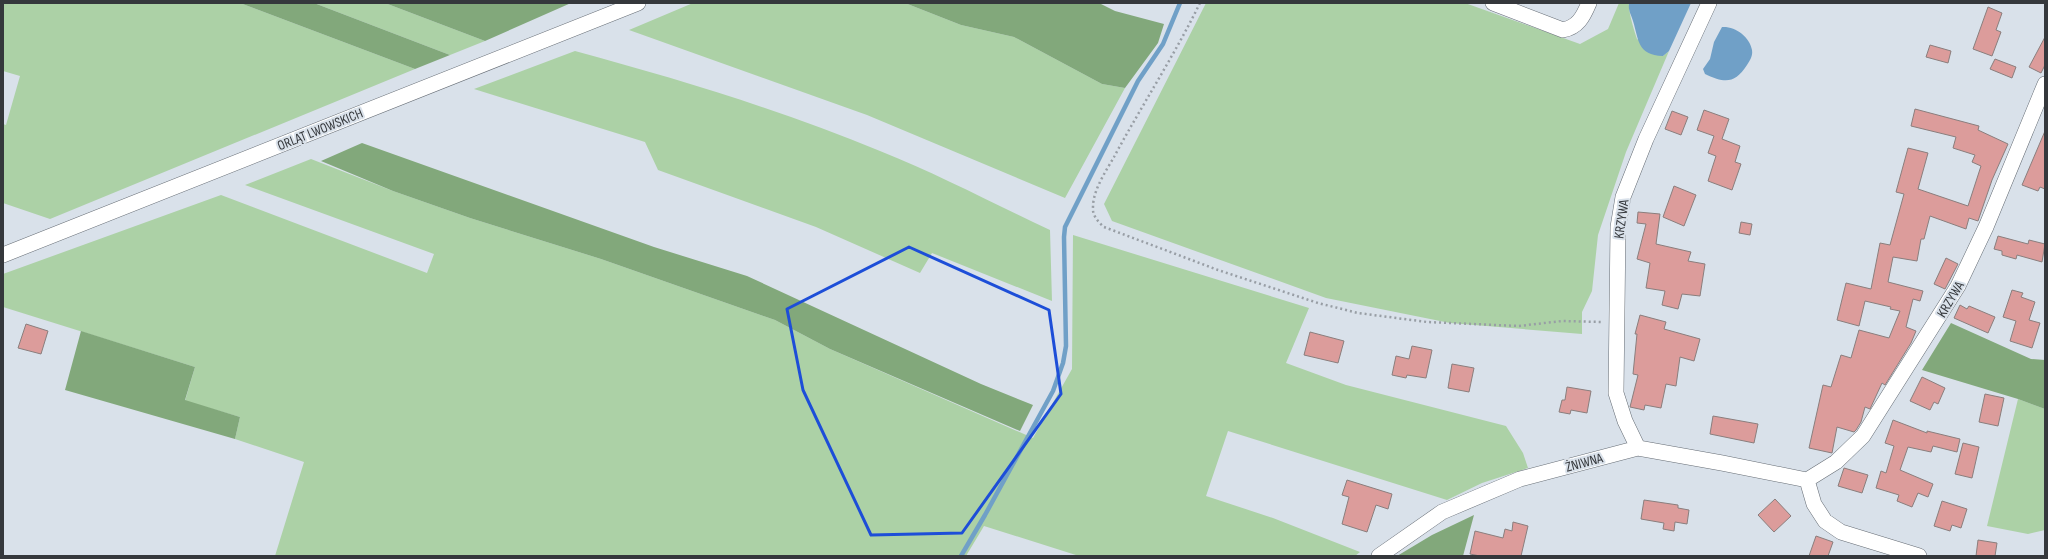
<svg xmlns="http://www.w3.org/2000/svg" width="2048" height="559" font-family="'Sofia Sans Condensed',sans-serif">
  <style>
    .green { fill: #acd1a6 }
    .forest { fill: #82a87b }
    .water { fill: #70a0c7 }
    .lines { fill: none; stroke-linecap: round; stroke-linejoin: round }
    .stream { stroke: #70a0c7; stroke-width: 4.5 }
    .building { fill: #dc9c9b; stroke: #8a7e7d }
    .minor-casing { stroke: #666d75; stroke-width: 16 }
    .path { stroke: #989ea5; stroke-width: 2.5; stroke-dasharray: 2 3; stroke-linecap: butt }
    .minor { stroke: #fff; stroke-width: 15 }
    .marked { fill: none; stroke: #1d4ed8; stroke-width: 3; stroke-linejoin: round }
    .labels { text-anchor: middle; stroke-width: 4; stroke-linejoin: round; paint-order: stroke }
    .street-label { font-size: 14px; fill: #35383c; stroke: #d9e1ea }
  </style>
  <rect width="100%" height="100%" fill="#d9e1ea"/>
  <!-- green -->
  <path class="green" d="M3,3H240L415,69L50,219L3,203V124L6,125L20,76L3,71Z
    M314,3H385L485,41L450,55Z
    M693,3H905L961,25L1014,37L1102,84L1125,88L1065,198L867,115L629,30Z
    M1206,3H1465L1580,44L1608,29L1619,3H1629C1628,11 1634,30 1637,39L1663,56L1669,51L1626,152L1598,235L1592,291L1582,312V334L1450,323L1326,298L1112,221L1104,204Z
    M575,51C678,79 781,110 880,151C938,174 994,204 1050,230L1052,301L932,253L920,273L816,227L658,170L645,142L474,89Z
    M311,159L393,191L470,218L601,259L775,320L830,349L1033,438L1072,369L1073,235L1309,308L1286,363L1346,385L1506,426L1523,453L1528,468L1482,483L1447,500L1228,431L1206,496L1273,518L1360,552L1355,556H1079L984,526L966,556H275L304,462L235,439L240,417L185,401L195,367L3,307V274L221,195L427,273L434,254L245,185Z
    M2018,399L2045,409V530L2028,534L1987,526Z"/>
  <!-- forest -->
  <path class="forest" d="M240,3H314L450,55L415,69Z
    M385,3H571L485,41Z
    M905,3H1099L1115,11L1164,24L1158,43L1125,88L1102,84L1014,37L961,25Z
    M362,143L654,247L747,276L981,384L1033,405L1020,431L830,349L775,320L601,259L470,218L393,191L321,161Z
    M1951,323L2031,359L2045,360V409L2018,399L1922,370Z
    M81,331L195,367L185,400L240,417L235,439L65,390Z
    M1474,515L1463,556H1397L1432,535Z"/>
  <!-- water -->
  <path class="water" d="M1629,3H1691L1669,51L1663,56C1637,55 1639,40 1633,21C1631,14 1628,11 1629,3Z
    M1722,27C1735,26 1750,37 1752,50C1753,56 1750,60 1747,65C1735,83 1726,84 1705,74L1703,69L1710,59L1714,42Z"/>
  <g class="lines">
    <!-- stream -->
    <path class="stream" d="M961,556L985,515L1053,391L1063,363L1066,346L1064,237L1065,227L1138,81L1163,44L1180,3"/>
  </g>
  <!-- building -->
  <path class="building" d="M1988,7L2002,13L1996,30L2001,32L1992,56L1973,49Z
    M2045,37V65L2041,73L2029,67Z
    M1930,45L1951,51L1948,63L1926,57Z
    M1995,59L2016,67L2012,78L1990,69Z
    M1915,109L1979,126L1978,130L2008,144L1992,180L1978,221L1969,218L1966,229L1930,216L1924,239H1921L1917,261L1893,257L1888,282L1923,291L1920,301L1913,299L1906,327L1916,331L1911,343L1885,385L1882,383L1870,409L1865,407L1861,422L1856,430L1854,432L1837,427L1832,453L1809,448L1823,385L1831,387L1841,355L1851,358L1859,330L1889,338L1900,311L1890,309L1891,307L1865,301L1859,326L1837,320L1846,283L1871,289L1880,243L1890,245L1904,194L1896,192L1908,148L1928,153L1918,189L1968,206L1981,166L1972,162L1975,155L1953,148L1956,137L1911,126Z
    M1704,110L1729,119L1722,139L1740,146L1735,162L1741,164L1732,190L1708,181L1716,156L1708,153L1714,136L1697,130Z
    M1672,111L1688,117L1681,135L1665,129Z
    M2045,131V189L2040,187L2038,191L2022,185Z
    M1674,186L1696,195L1684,226L1663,217Z
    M1638,212L1660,214L1656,244L1691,252L1688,261L1705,264L1700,296L1682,294L1678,309L1662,305L1665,291L1646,288L1650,263L1637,259L1646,224L1637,223Z
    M1741,222L1752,224L1750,235L1739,233Z
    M1998,236L2028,244L2029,240L2045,244L2042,262L2017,255L2016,259L2002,255V251L1994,249Z
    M1946,258L1958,264L1945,289L1934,284Z
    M2012,290L2023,293L2021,297L2035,302L2029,320L2040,323L2032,348L2010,341L2016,321L2003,317Z
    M1960,305L1967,309L1969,306L1995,317L1988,333L1954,318Z
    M1640,315L1666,322L1664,329L1700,339L1694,361L1680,357L1676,386L1666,384L1661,408L1645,405L1644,410L1630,407L1638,375L1633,374L1637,334H1635Z
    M26,324L48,331L41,354L18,348Z
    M1310,332L1344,341L1338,363L1304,355Z
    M1412,346L1432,350L1426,378L1407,375L1406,378L1392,375L1396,356L1409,359Z
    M1452,364L1474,368L1469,392L1448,388Z
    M1922,377L1945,388L1938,404L1934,402L1930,410L1910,401Z
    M1567,387L1591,391L1587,413L1571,410L1570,414L1559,412L1562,400H1565Z
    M1985,394L2004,398L1998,426L1979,422Z
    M1713,416L1758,424L1754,443L1710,434Z
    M1893,420L1927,433V431L1960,439L1957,452L1933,446L1931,452L1908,447L1900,470L1933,484L1928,497L1918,493L1912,507L1897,501L1899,495L1876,488L1881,471L1886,473L1894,446L1885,443Z
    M1963,443L1979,447L1972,478L1955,474Z
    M1844,468L1868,475L1862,493L1838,486Z
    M1347,480L1392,494L1388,509L1376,505L1367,532L1342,524L1349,497L1342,495Z
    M1775,499L1791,516L1774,532L1758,515Z
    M1644,500L1678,505V508L1689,510L1687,524L1675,522L1674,531L1663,529L1664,523L1641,519Z
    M1942,501L1967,509L1961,528L1952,525L1950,531L1934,526Z
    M1513,522L1528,526L1521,556H1480L1470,554L1475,531L1503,538L1505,529L1512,531Z
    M1816,536L1833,542L1828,556H1809Z
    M1978,540L1997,543L1995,556H1976Z"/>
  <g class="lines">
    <defs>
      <path id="minor" d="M1493,3L1563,30C1578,27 1583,17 1589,3
        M3,255L638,3
        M1638,448L1625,421L1616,393L1618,227L1623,197L1646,139L1709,3
        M1807,480L1836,462L1863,436L1958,286L1986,227L2045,84
        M1807,480L1814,504L1825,521L1841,532L1919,556
        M1379,556L1442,512L1520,479L1638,448L1722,463L1807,480"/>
    </defs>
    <!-- minor casing -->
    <use href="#minor" class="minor-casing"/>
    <!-- path -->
    <path class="path" d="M1200,3C1174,56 1142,105 1114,157C1106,171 1093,190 1093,207C1092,215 1098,222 1104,227L1218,270L1318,303L1358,313L1427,322L1519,326L1562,321L1603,322"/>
    <!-- minor -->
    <use href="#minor" class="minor"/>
  </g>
  <!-- marked area -->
  <path class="marked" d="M909,247L1049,310L1061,394L962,533L871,535L803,390L787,309Z"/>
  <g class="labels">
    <!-- street labels -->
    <g class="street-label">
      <text transform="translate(320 129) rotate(-22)" y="5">ORLĄT LWOWSKICH</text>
      <text transform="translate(1621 219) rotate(-82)" y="5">KRZYWA</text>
      <text transform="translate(1950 299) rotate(-59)" y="5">KRZYWA</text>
      <text transform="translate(1584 462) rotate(-15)" y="5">ŻNIWNA</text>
    </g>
  </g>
  <!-- border -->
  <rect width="2048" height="559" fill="none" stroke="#35383c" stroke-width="8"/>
</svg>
